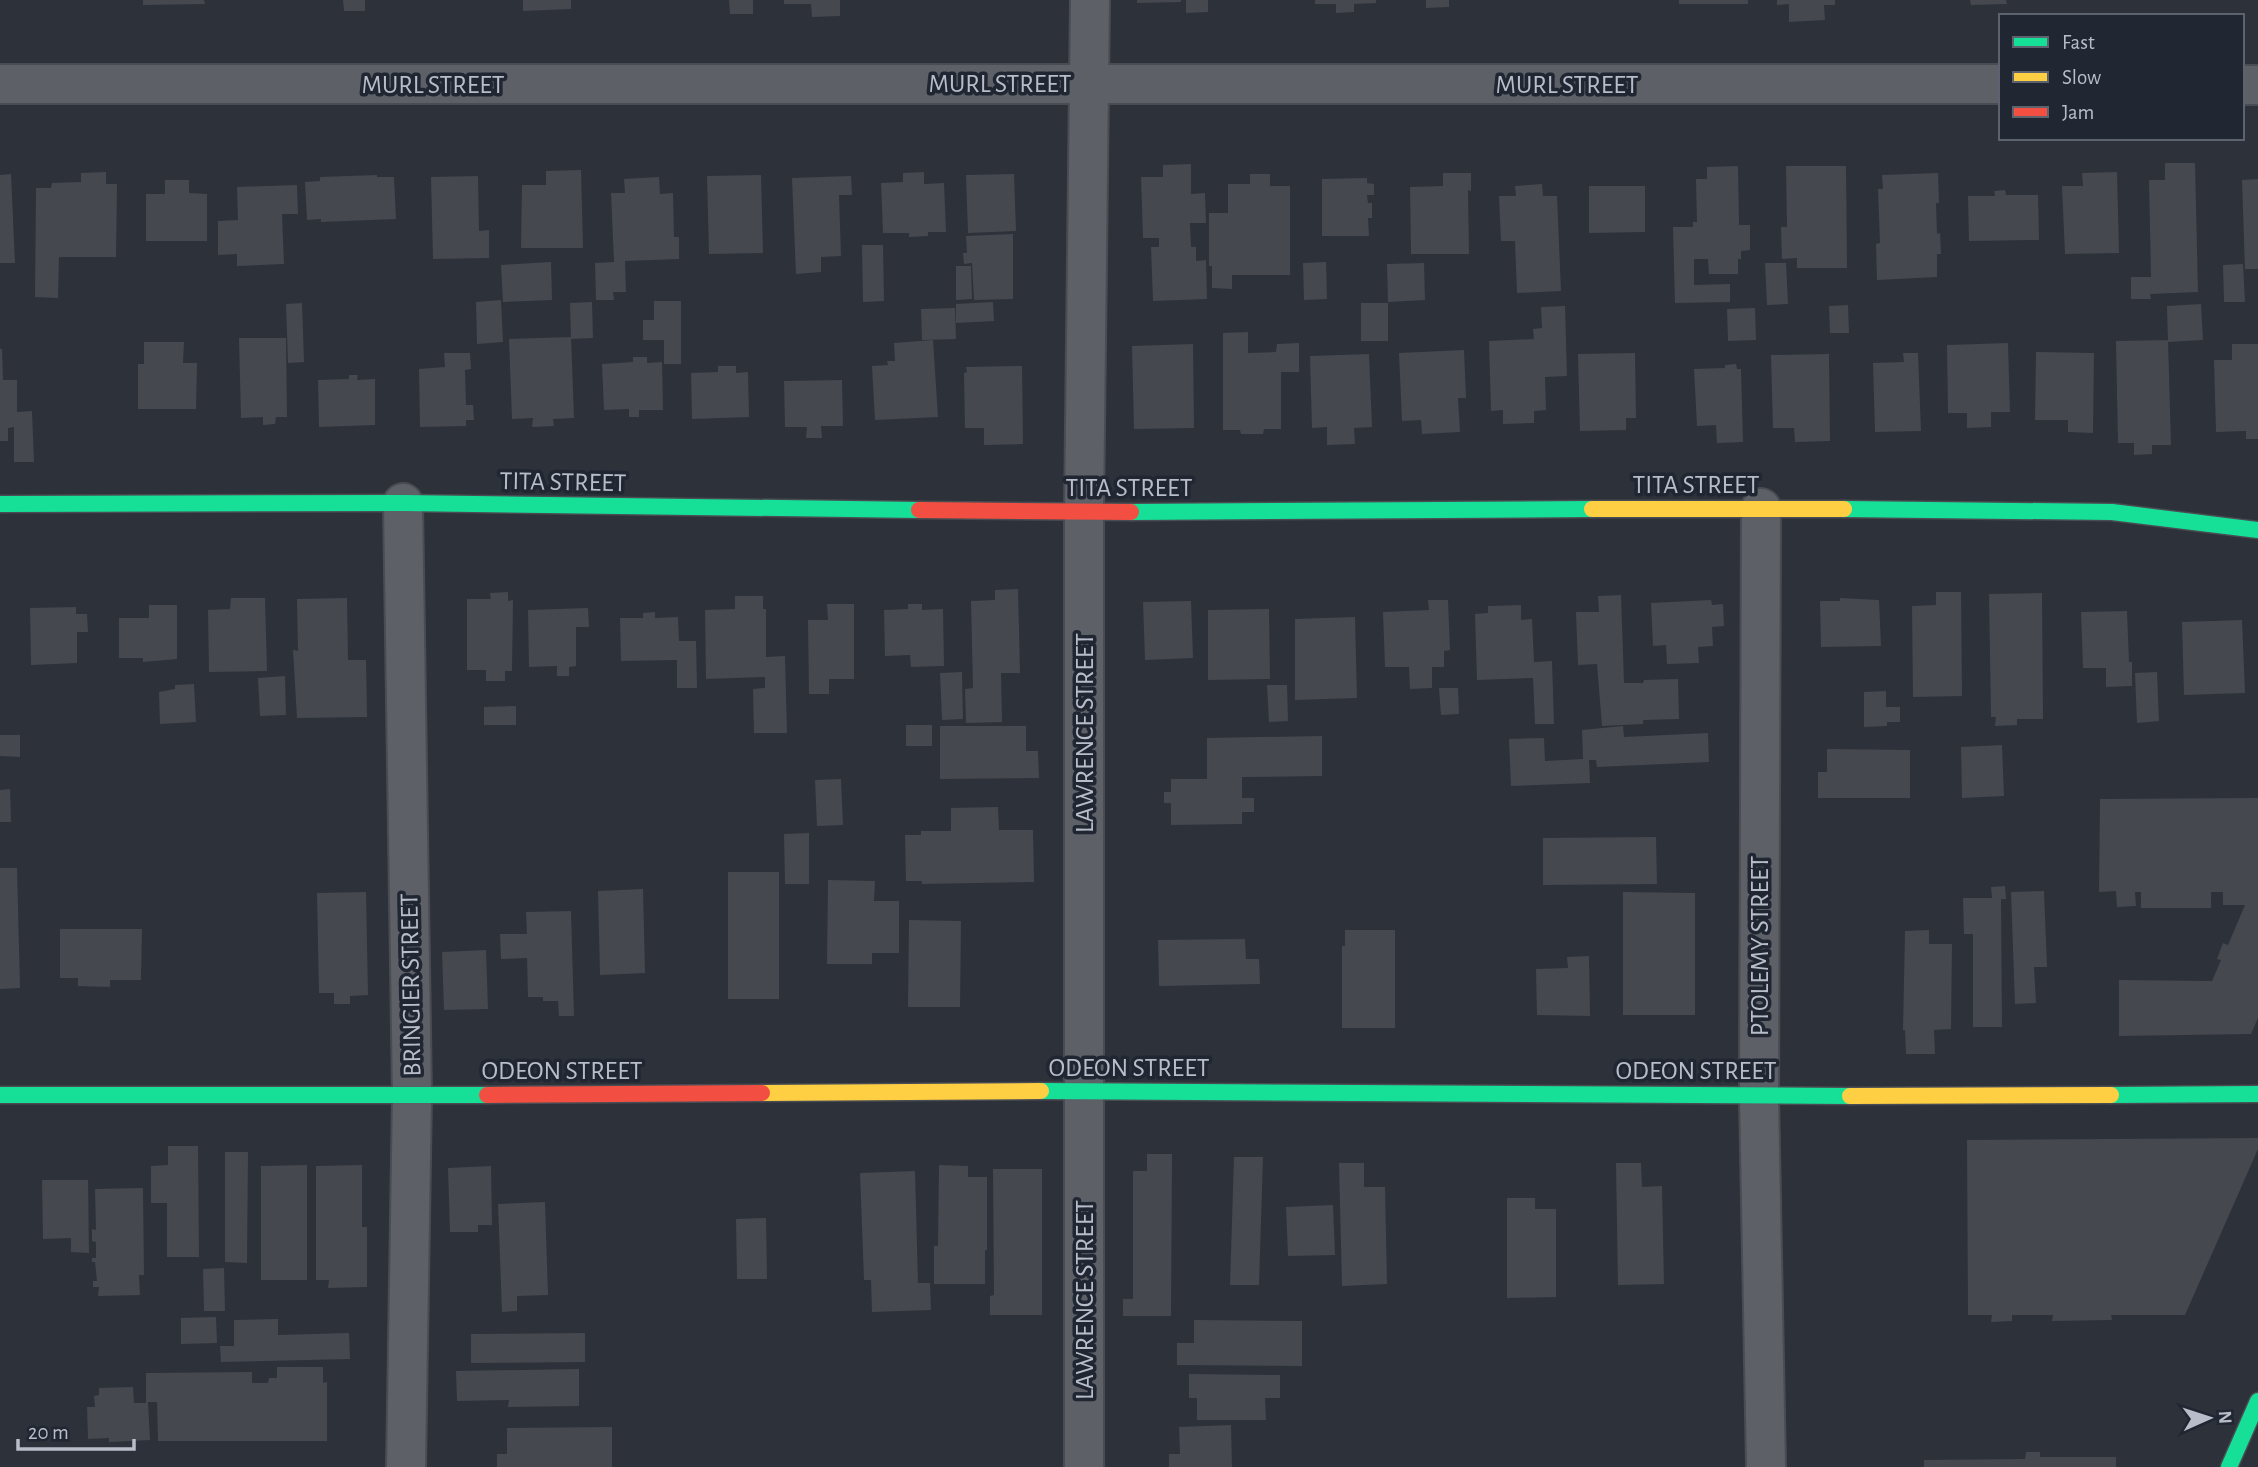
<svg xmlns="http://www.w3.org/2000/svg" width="2258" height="1467" font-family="'Alegreya Sans',sans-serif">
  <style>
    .building { fill: #45484f }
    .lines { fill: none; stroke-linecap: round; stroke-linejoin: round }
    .street-casing { stroke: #494c52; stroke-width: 42 }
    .fast-casing { stroke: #494c52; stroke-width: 19 }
    .slow-casing { stroke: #494c52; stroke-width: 19 }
    .jam-casing { stroke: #494c52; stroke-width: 19 }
    .street { stroke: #5d6067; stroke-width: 38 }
    .fast { stroke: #16e098; stroke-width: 16 }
    .slow { stroke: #ffcf43; stroke-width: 16 }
    .jam { stroke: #f24e42; stroke-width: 16 }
    .labels { text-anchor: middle; stroke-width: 7; stroke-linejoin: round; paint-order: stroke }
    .street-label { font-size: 26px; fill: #b8bdc9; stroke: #212633 }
  </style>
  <rect width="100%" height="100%" fill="#2d3139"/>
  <!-- building -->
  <path class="building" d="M143,0H204L205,4L143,5Z
    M343,0H365V11H344Z
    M523,0H571V9L523,11Z
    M729,0H753V14H730Z
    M784,0H840V16L812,17L811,4H784Z
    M1137,0H1181V2L1137,3Z
    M1186,0H1208V12L1186,13Z
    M1315,0H1376V3L1354,4V12L1336,13V4H1315Z
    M1426,0H1449V7L1426,8Z
    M1679,0H1748V4H1679Z
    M1777,0H1835V5H1824L1825,20L1789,22V4L1777,5Z
    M1970,0H2006L2007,4L1971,5Z
    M2165,163H2195L2198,292L2150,294L2151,299H2131V277H2151L2149,180H2165Z
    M1191,164V194L1205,193L1206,223H1190L1191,247H1196V261L1206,260L1207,299L1153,301L1151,247H1159V238H1143L1141,177H1163V165Z
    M1738,166L1739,225H1750V250L1741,251V259H1738V274H1709L1708,259H1694V285L1730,284V302L1675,303L1673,227H1693V222H1697L1696,179H1707V167Z
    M1786,166H1846L1847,268H1797V258L1782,259L1781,227H1787Z
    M581,170L583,248H521L522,185H546V171Z
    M106,172V184H117L116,257H59L58,298L35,297L36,188H51L52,183L81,182V173Z
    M924,172V184L944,183L946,232H928V236L909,237V233H883L881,183L903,182V173Z
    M2117,172L2119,253L2065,254L2062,186H2083L2082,173Z
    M1443,173H1471V191L1468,190L1469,254H1411L1410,187L1443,186Z
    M1938,173L1939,203H1936L1937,234L1940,233L1941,254H1937V277L1877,280L1876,244L1880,243L1878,189H1883L1882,175Z
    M11,174L15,263H0V175Z
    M1014,174L1016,231L968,233L966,175Z
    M1250,174H1270V186H1290V275H1232V289L1212,288V266H1209V213H1228V184H1250Z
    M377,175V177H394L396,219L321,222V219L307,220L305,182L320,181V177Z
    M761,175L763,253L709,254L707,176Z
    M478,176L479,231L489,230V258L433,259L431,177Z
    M851,176L852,195H839L841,256L821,257V272L796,274L792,178Z
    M659,177L660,194L673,193L674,237H679V259L625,261L626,292H613L614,300H596L595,263L614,262L611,193H625L624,179Z
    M1367,178V183L1374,184V195H1367L1368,203H1372V218H1368L1369,236H1322V179Z
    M2258,179V269H2245L2242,180Z
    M165,180H189V193L207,194V241H146V194H165Z
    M1542,184L1543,196H1557L1561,291L1517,293L1515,241H1501L1499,196H1516L1515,186Z
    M297,185L298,214H282L284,264L237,266V254L218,255V221L238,220L237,187Z
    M1589,186H1645V232L1589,233Z
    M2005,190L2006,195H2038L2039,240L1969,241L1968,196H1995L1994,191Z
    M1013,234V299L974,300L972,263L964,264L963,253H967L966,236Z
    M862,245H883L884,301L863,302Z
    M551,262L552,300L503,302L501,265Z
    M1326,262L1327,299L1304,300L1303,263Z
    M1424,263L1425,300L1388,302L1387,264Z
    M1765,263H1786L1788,304L1767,305Z
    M2243,264L2245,302H2224L2223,265Z
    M956,266H971L972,299L956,300Z
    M501,300L503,342L477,344L476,302Z
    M654,301H681V364H664V340H643V320H654Z
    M592,302L593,338L571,339L570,303Z
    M993,302L994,321L956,323V304Z
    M302,303L304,362L288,363L286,304Z
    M1361,303H1388V341H1361Z
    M2201,304L2203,340L2168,342L2167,306Z
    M1848,305L1849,333H1830L1829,306Z
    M1565,306L1567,376L1545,377L1546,410L1534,411V423L1503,424V410L1491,411L1489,341L1534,339L1533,329L1542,328L1541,307Z
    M955,308L956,339L922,340L921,309Z
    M1755,308L1756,340L1728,341L1727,309Z
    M1248,332V353L1276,352L1277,344L1299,343V372H1281V429H1264L1263,434H1241L1240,430H1223V333Z
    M571,337L574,418L553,419L554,426L532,427L533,418L512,419L509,339Z
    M239,338H286L287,417H276L275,424L263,425V417L241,418Z
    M933,340L938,417L875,420L872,366L888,365L887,361H895L894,343Z
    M2168,340L2171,445H2152V454L2134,455V443H2118L2116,341Z
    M144,342H184L183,363H197L196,409H138V364H144Z
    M2008,343L2010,412H1991V427L1967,428V413H1948L1947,345Z
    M1193,344L1194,428L1134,429L1132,346Z
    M2232,344H2258V439H2246V431L2216,432L2214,360H2232Z
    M0,349H2L3,380H17V412L32,411L34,462H14V427L8,428V441H0Z
    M1464,350L1466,398H1458L1460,432L1422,434L1421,420L1402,421L1399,353Z
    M2036,352L2094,353L2093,433L2068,432V420H2035Z
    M444,353H470L471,369L465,370L466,405H473L474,420H466V426L420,427L419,369L445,367Z
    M1635,353L1636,418H1626V430L1580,431L1578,354Z
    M1903,353H1918L1921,431L1875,432L1873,363L1904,362Z
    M1369,354L1372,427L1354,428L1355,444L1327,445V427L1312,428L1310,356Z
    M1829,354L1830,441L1795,442L1794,428H1773L1771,355Z
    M633,357H647V363L662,362L663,410H639V417H629V409L604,410L602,364L633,362Z
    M1736,364L1737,369H1741L1743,442L1717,443L1716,425L1697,426L1694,369L1725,368V365Z
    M718,366H736V373L748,372L749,417L692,419L691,373L718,372Z
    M1022,366L1023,444L984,445V428H965L964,373L967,372L966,367Z
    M349,375H358L357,380L375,379V425L319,427L318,380L349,379Z
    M842,380L843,426H821L822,438H806L807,427H785L784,381Z
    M1018,589L1020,673H1001L1002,722L966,723L965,689L973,688L971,601L995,600V590Z
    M508,592V601L513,600L512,671H505V681H486V670H467V599H491L490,593Z
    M1936,592H1961L1962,696L1913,697L1912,606L1936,605Z
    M2042,593L2043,719H2017V725L1995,726L1996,717H1991L1989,594Z
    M1621,595L1624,683H1643L1644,680L1678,679L1679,719L1643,720V724L1602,726L1597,664L1578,665L1576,612H1599L1598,596Z
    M735,596H763V609H766V657L785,656L787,733H754L753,689L765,688V677L706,679L705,610L735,609Z
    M231,598H265L267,671L209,672L208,610L230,609Z
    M347,598L348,660H366L367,717L297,718L293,650L298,651L297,599Z
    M1840,598L1879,600L1881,646L1821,647L1820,601H1840Z
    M1428,600H1448L1450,650L1444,651V667H1432V688L1410,689L1409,667H1385L1383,612L1429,610Z
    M1711,600L1712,605L1723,604L1724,626L1712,627L1713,646L1698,647L1699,663L1667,664L1666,645L1653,646L1651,603Z
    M1191,601L1193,658L1145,660L1143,602Z
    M827,604H854V679H829V694H809L808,620H828Z
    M908,604H922V610L943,609L944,666L911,667L910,655L885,656L884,610L908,609Z
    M149,605H177V659L143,662V658H119V618H149Z
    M1521,605V620L1532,619L1534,662L1552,661L1554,724H1535L1533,678L1477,680L1475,614L1488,613V606Z
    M76,607V614H87L88,632H77V663L31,665L30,608Z
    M588,608L589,627H576V666L569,667V676H557V666L529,667L528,610Z
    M1269,609L1270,679L1208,680V610Z
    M2127,611L2129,662H2132V686L2106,687V668H2083L2081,612Z
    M655,612V618L678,617L679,641H696L697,688H677V660L621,661L620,618H643V613Z
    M1355,617L1357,698L1295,700V619Z
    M2242,620L2245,693L2184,695L2182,622Z
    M962,672L963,719L942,720L940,673Z
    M2157,672L2159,721L2137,723L2135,673Z
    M285,676L286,715L260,716L258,678Z
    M194,684L196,722L160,724L159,692L175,689V685Z
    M1267,685H1287L1288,721L1269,722Z
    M1439,688H1458L1459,714L1441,715Z
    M1886,691V707H1900V722H1887V726L1864,727V692Z
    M516,706V725H484V707Z
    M906,725H932V746H906Z
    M940,726H1026V751H1038L1039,778L940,779Z
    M1623,726L1624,737L1708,733L1709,762L1597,767L1596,760H1589L1590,783L1511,786L1509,739L1544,738L1545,761L1583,759L1582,730Z
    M0,735H20V757L0,756Z
    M1322,736V776L1242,777V798H1254V812H1242V824L1171,825V803H1164V792H1171V779H1207V738Z
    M2002,745L2004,796L1962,798L1961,747Z
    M1827,749L1910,750V798H1818V772H1827Z
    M841,779L843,825L817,826L815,780Z
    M10,789L11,822H0V790Z
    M2258,798V1018L2251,1034L2119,1036V980L2212,981L2221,960L2217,959L2223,943L2228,945L2245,905H2223V892H2211V908H2141V892H2135L2136,906L2117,907L2116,891L2099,892L2100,799Z
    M998,807L999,830H1033L1034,882L922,884V881H906L905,835H921V831H951V808Z
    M809,833V884H785L784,834Z
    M1656,837L1657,884L1543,885V838Z
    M0,868H17L20,988L0,989Z
    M728,872H779V999H728Z
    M828,880L875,881L874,901H899V953H872V964H827Z
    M2005,886L2006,899H2001L2002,1027H1973V934H1964L1963,898H1992L1991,887Z
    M643,889L645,973L600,975L598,891Z
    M2044,891L2047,967H2034L2036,1003L2015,1004L2011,892Z
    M366,892L368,995L350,996V1004H334V993H319L317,893Z
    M1623,892L1695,893V1015H1623Z
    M571,911L574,1016H559L558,1001H543V997H528L527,958L501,959L500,934H527L526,912Z
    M909,920L961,921L960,1007H908Z
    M60,929H142L141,980H110V987L78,986V978H60Z
    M1345,930H1395V1028H1342V946H1345Z
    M1929,930V944H1952L1951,1029L1934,1030L1935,1054H1906L1905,1030H1903L1905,931Z
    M1245,939L1246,959H1259L1260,984L1159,986L1158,940Z
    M486,950L488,1009L444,1010L442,952Z
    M1589,956L1590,1016L1537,1015L1536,969L1568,968L1567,957Z
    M2258,1138V1149L2185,1315H2111L2112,1320L2052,1321L2053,1315H2012V1321L1991,1322L1992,1315H1968L1967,1140Z
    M168,1146H198L199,1257H167V1203H151V1166L168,1165Z
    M225,1152H248L247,1263L225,1262Z
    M1147,1154H1172L1171,1316H1123V1299H1133V1171H1147Z
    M1234,1157H1263L1259,1285H1230Z
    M1339,1163H1364V1187H1385L1387,1284L1342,1286Z
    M1616,1163H1641L1642,1187L1662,1186L1664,1284L1618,1285Z
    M307,1165V1280H261V1166Z
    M362,1165V1227H367V1287L328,1288L329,1280H316V1166Z
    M939,1165L968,1166V1177H987V1250H985V1284H934V1246H938Z
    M491,1166L492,1225H478V1232H450L448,1168Z
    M993,1169H1042V1315H990V1296L994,1295Z
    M915,1171L918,1283H930L931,1310L872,1312L871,1280H864L860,1173Z
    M42,1180H88L89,1253L71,1252V1238L43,1239Z
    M143,1188L144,1275H139L140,1295L98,1296L99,1287H93V1281H97L95,1262H92V1258H96V1242L92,1241V1229L96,1230L95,1189Z
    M1507,1198H1535V1209H1556V1297L1507,1298Z
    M545,1202L548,1295L517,1296V1311L502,1312L498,1204Z
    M1333,1205L1335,1255L1288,1256L1286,1207Z
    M766,1218L767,1279H737L736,1219Z
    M224,1268L225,1311H204L203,1269Z
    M216,1317L217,1343L181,1344V1318Z
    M278,1319V1335L349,1333L350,1359L221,1362L220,1346H234V1320Z
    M1194,1320L1302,1321V1366L1177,1365V1343H1194Z
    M585,1333V1362L471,1363V1334Z
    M277,1367H323V1383L327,1382V1441H158L157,1402H148L150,1440L109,1442V1438L88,1439L87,1407H95L94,1396L99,1395V1388L133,1387L134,1403H146V1373L252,1372V1383H268L269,1378H277Z
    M579,1369V1406L508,1407L509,1400L457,1401L456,1371Z
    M1189,1374L1280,1375V1398H1265L1266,1420H1197V1398H1189Z
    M1231,1425L1232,1467H1169V1454H1180L1179,1427Z
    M612,1427V1467H497V1454H507V1428Z
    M2026,1452H2040V1457H2116V1467H1924V1460L2025,1459Z"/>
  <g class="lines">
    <defs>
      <path id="street" d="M0,84H2001
        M2242,85H2258
        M403,503L412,1096L406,1467
        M1761,508L1759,1096L1766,1467
        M1084,1467V512L1090,0"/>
      <path id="fast" d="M0,504L403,503L919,510
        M1844,509L2112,512L2258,530
        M1131,512L1592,509
        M1041,1091L1850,1096
        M0,1095H487
        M2111,1095L2258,1094
        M2229,1467L2258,1401"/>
      <path id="slow" d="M1592,509H1844
        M762,1093L1041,1091
        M1850,1096L2111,1095"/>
      <path id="jam" d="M919,510L1131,512
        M487,1095L762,1093"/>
    </defs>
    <!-- street casing -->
    <use href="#street" class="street-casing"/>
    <!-- fast casing -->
    <use href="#fast" class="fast-casing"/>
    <!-- slow casing -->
    <use href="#slow" class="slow-casing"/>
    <!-- jam casing -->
    <use href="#jam" class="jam-casing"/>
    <!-- street -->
    <use href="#street" class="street"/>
    <!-- fast -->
    <use href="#fast" class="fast"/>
    <!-- slow -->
    <use href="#slow" class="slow"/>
    <!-- jam -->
    <use href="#jam" class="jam"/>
  </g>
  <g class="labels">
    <!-- street labels -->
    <g class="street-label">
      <text x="1000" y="92">MURL STREET</text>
      <text x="433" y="93">MURL STREET</text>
      <text x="1567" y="93">MURL STREET</text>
      <text transform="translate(563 481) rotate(1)" y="9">TITA STREET</text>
      <text x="1696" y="493">TITA STREET</text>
      <text x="1129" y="496">TITA STREET</text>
      <text transform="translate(1084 733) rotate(-90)" y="9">LAWRENCE STREET</text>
      <text transform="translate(1759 946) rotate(-90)" y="9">PTOLEMY STREET</text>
      <text transform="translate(410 985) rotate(-91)" y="9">BRINGIER STREET</text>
      <text x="1129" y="1076">ODEON STREET</text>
      <text x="562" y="1079">ODEON STREET</text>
      <text x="1696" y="1079">ODEON STREET</text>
      <text transform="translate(1084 1300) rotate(-90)" y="9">LAWRENCE STREET</text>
    </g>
  </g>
  <!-- legend -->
  <rect x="1999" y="14" width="245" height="126" fill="#212633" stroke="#5d626f" stroke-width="2"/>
  <rect x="2013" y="37" width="35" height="10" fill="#16e098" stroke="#5d626f" stroke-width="2"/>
  <text x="2062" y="49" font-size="21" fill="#b8bdc9">Fast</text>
  <rect x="2013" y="72" width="35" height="10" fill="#ffcf43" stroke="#5d626f" stroke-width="2"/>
  <text x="2062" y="84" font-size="21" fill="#b8bdc9">Slow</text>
  <rect x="2013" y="107" width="35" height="10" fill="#f24e42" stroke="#5d626f" stroke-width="2"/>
  <text x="2062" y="119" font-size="21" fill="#b8bdc9">Jam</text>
  <!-- north arrow -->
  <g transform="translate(2209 1418) rotate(87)" stroke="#212633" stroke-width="5" paint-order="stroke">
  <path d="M0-5L12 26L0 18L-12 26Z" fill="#b8bdc9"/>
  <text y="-10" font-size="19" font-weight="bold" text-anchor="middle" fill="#b8bdc9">N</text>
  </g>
  <!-- scale -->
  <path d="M18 1439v10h116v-10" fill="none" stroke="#b8bdc9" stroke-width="3.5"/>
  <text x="28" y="1439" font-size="21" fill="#b8bdc9" stroke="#212633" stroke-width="5" paint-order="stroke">20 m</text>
</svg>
